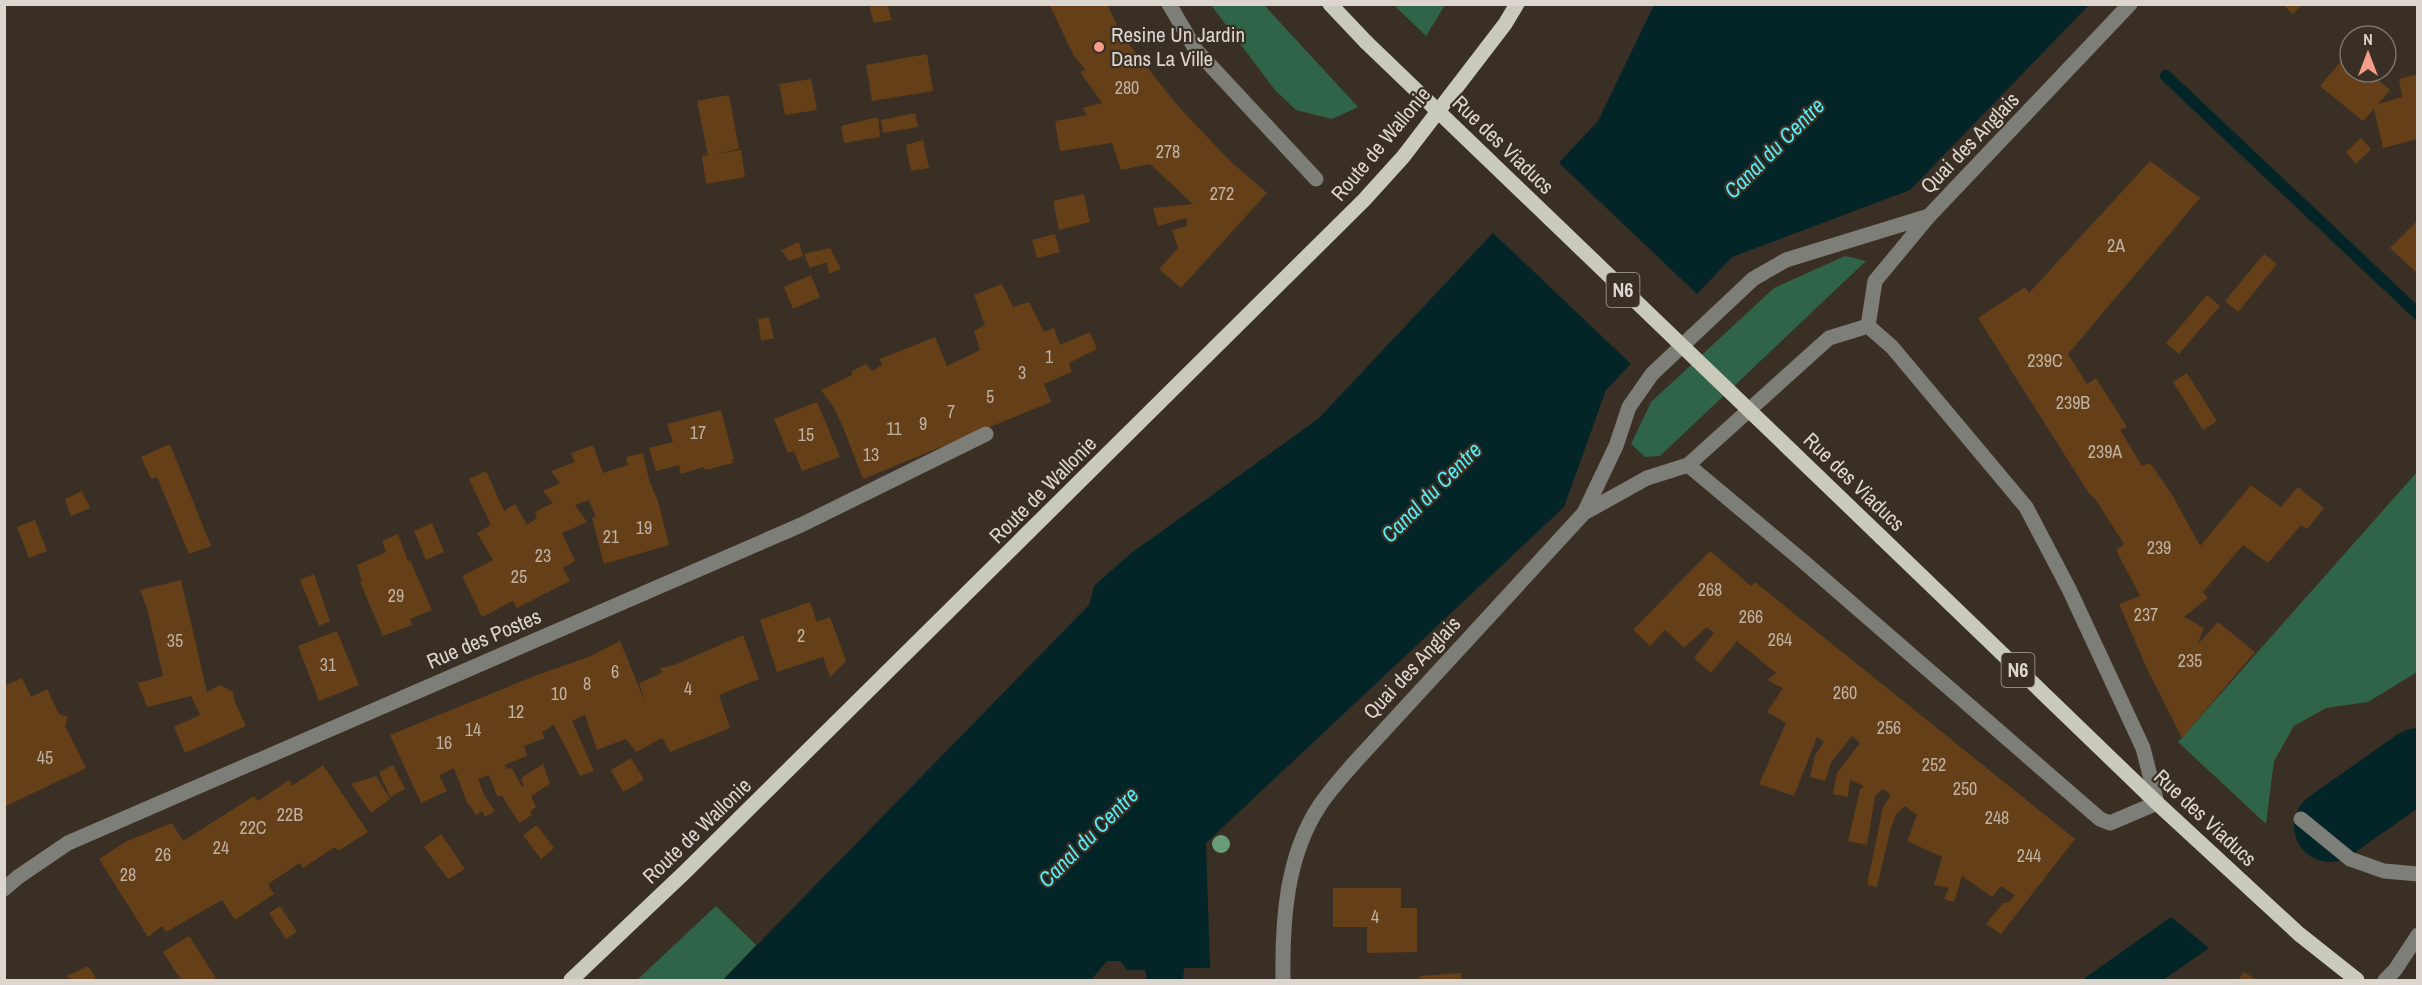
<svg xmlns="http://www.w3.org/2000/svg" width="2422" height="985" font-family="'Archivo Narrow',sans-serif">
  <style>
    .green { fill: #306448 }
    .water { fill: #032527 }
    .pier { fill: #3a2f25 }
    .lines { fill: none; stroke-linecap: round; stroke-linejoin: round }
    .stream { stroke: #032527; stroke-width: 12 }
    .river { stroke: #032527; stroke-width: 72 }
    .building { fill: #653f17 }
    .minor { stroke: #7d7e77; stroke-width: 15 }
    .major { stroke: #c9cabc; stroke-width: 15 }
    .major-bridge { stroke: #c9cabc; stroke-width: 15 }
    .tree { fill: #699c79 }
    .poi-dot { fill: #f49e89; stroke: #3a2f25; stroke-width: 2 }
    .labels { text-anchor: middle; stroke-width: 4.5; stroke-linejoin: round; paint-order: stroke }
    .number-label { font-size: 18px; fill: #bfb0a1 }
    .shield { fill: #3a2f25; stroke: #aca49c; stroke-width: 1.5 }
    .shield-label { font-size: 20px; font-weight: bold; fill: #ddd6cf }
    .poi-label { font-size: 21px; fill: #ddd6cf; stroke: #3a2f25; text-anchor: start }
    .street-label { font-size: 21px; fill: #ddd6cf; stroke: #3a2f25 }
    .water-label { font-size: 22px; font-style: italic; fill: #56eaf4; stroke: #3a2f25 }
  </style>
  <rect width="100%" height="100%" fill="#3a2f25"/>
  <!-- green -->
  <path class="green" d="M1211,5H1264L1358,107L1332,119L1296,110L1275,90Z
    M1394,5H1445L1426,36Z
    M1845,256L1866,261L1660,456L1645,457L1631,444L1651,402L1774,288Z
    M2417,472V672L2368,702L2326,708L2294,726L2274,761L2266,824L2178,742Z
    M716,906L756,945L723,980H637Z"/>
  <!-- water -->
  <path class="water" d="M1654,5H2089L1910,190L1732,257L1606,390L1564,507L1206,843L1210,968H1184L1183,980H1147L1145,970H1127L1120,961H1107L1091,980H723L1089,605L1094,586L1130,554L1318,419L1598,121Z
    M2417,736V805L2366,843L2316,808Z
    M2171,917L2209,948L2163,980H2082Z"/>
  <!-- pier -->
  <path class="pier" d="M1557,161L1699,296L1633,366L1491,231Z"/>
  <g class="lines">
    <!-- stream -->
    <path class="stream" d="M2166,76L2418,314"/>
    <!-- river -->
    <path class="river" d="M2330,826L2418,764"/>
  </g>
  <!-- building -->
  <path class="building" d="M881,4H887L892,20L874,23L869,7Z
    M1049,4H1107L1121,34L1177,105L1229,160L1267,193L1181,288L1159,269L1178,248L1172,230L1187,226L1186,218L1158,226L1153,208L1193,204L1150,164L1121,170L1112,143L1060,151L1055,121L1087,115L1082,108L1102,103L1080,72L1085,70L1084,68L1074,56Z
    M2282,4H2302L2293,14Z
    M927,54L933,91L872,101L866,65Z
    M2347,54L2350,56V72H2369L2390,90L2378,104L2402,97L2399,79L2418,74V139L2383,148L2374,109L2363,121L2320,86Z
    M811,79L817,110L785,115L779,84Z
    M729,95L739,149L715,154L741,150L745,177L706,184L702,156L708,155L697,101Z
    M915,113L918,127L883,133L881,120Z
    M878,117L880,137L844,143L841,126Z
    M2361,138L2371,149L2356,164L2346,152Z
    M923,140L929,168L911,171L906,145Z
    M2150,161L2200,198L2068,354L2087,384L2096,378L2127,427L2120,430L2142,466L2150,463L2173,496L2200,546L2251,485L2281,507L2298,487L2324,508L2307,529L2301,525L2268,563L2243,545L2203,592L2208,598L2184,617L2204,628L2197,645L2218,622L2255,652L2182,738L2148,671L2119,604L2140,596L2116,550L2124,544L2094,497L2090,495L1978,318L2025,287L2029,293Z
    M1084,194L1090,222L1059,230L1053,201Z
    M2418,220V274L2390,248Z
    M1055,234L1060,252L1037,258L1032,240Z
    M799,242L803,256L789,261L781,250Z
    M830,248L841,269L829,274L827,262L810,268L804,254Z
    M2264,254L2277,264L2238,312L2225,301Z
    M811,275L820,297L793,309L784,287Z
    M1002,284L1013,307L1029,302L1044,332L1054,328L1060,345L1090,332L1097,349L1069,363L1072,372L1044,384L1051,402L863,479L843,427L834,408L821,390L852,375V371L866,364L872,371L882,365L880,359L935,337L947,366L980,350L974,331L985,325L974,295Z
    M2207,295L2220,306L2179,354L2166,343Z
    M769,317L774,338L761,341L758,319Z
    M2187,373L2217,421L2203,430L2173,382Z
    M817,402L840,457L802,471L794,451L788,453L774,419Z
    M721,410L734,459H732L733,463L705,470L704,467L681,474L679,465L656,471L649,448L673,442L667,424Z
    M170,444L211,546L189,554L157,477L151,479L141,457Z
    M593,445L603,473L628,465L626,457L643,453L649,480L658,501L669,545L604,564L592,518L596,517L589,500L575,505L587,522L562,533L575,561L563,568L570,581L517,608L513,601L482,617L462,576L493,560L477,533L491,525L469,479L486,471L504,511L515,504L527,525L537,518L535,512L553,503L543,491L560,483L551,471L575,462L571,453Z
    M82,491L90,508L71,516L65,499Z
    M35,520L47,551L29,558L17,527Z
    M432,523L444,552L426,560L414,531Z
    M398,534L408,561L410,560L432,610L410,619L412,625L383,636L360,582L362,581L357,565L386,552L382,541Z
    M1710,551L1751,586L1755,582L2075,839L2001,934L1986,924L2003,903L2009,902L2015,895L2001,886L1992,897L1962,876L1954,902L1944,899L1949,888L1934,885L1942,857L1907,841L1917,815L1905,806L1896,814L1890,831L1877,887L1867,885L1883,807L1891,795L1883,789L1875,796L1867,845L1848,841L1860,790L1864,786L1850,780L1848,797L1833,794L1837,773L1860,743L1852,736L1831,762L1825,781L1810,777L1815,755L1824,742L1817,737L1794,796L1759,784L1786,723L1767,712L1783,688L1767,680L1776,673L1737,641L1711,673L1694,658L1714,633L1707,627L1684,648L1665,630L1650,646L1633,630Z
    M314,574L330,621L319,626L300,580Z
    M181,580L207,692L220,685L233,692L234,700L246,726L185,753L174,727L200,715L191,696L147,707L138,683L163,676L147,608L140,590Z
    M810,602L817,622L830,617L846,661L830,677L823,657L777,672L760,620Z
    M337,631L359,685L319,701L298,646Z
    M743,635L759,679L719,695L730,728L670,752L662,738L636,752L626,739L597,750L585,715L572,721L594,771L580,776L554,725L542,732L545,738L524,746L527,756L504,765L508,769L512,768L522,787L524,786L521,778L543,764L550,784L531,796L536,807L530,812L532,815L519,823L502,796H497L489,775L478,779L485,797L495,811L485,817L482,811L476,815L469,804L468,805L454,768L439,775L447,791L421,803L390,735L532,677L591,656L620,641L645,702L639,683L662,673L660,668L674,665Z
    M22,678L31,697L47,689L59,714L68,717L65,726L86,768L4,807V686Z
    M631,758L644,780L623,792L611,770Z
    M323,765L368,832L338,851L335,847L303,868L300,863L268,884L274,894L235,920L222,900L166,932L162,926L148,937L99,859L127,841L172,823L183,841L254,796L258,801L289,780L292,786Z
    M393,765L405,789L390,797L379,772Z
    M376,776L390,799L371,813L351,784Z
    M537,825L554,848L541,859L523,835Z
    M441,834L465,869L448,879L424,847Z
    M1333,888H1401V908H1417V952L1367,953V927H1333Z
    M280,906L297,932L286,939L269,913Z
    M189,936L217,980H181L163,952Z
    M88,966L97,980H71L67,976Z
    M2244,972L2257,980H2238Z
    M1461,973V980H1420L1419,976Z"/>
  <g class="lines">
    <!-- minor -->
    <path class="minor" d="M1169,4L1196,50L1316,179
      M1868,326L1875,281L1929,216L2130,4
      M1688,465L1804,562L2100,819L2110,823L2157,803L2143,748L2069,589L2026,507L1892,347L1868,326
      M1584,513L1616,446L1629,407L1652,374L1753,279L1786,260L1929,216
      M2301,819L2350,859L2384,871L2418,874
      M4,889L18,877L68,843L801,525L986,434
      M1283,980C1282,921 1286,856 1320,805C1330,790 1343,776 1355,762L1584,513L1647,478L1688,465L1829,338L1868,326
      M2385,980L2395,970L2418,935"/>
    <!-- major -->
    <path class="major" d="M1330,4L1366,42
      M1881,537L2157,803L2299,934L2357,980
      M571,980L685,872L1364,200L1403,157L1505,24L1517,4"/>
    <!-- major-bridge -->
    <path class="major-bridge" d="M1366,42L1881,537"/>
  </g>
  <!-- trees -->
  <circle class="tree" cx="1221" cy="844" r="9"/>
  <!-- markers -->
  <circle class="poi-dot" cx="1099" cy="47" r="6"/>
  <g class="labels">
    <!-- number labels -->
    <g class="number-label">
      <text x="1127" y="94">280</text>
      <text x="1168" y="158">278</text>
      <text x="1222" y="200">272</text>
      <text x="2116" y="252">2A</text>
      <text x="1049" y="363">1</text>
      <text x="2045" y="367">239C</text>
      <text x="1022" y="379">3</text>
      <text x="990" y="403">5</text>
      <text x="2073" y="409">239B</text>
      <text x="951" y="418">7</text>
      <text x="923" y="430">9</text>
      <text x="894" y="435">11</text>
      <text x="698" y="439">17</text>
      <text x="806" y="441">15</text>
      <text x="2105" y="458">239A</text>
      <text x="871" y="461">13</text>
      <text x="644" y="534">19</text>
      <text x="611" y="543">21</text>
      <text x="2159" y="554">239</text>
      <text x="543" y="562">23</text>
      <text x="519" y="583">25</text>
      <text x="1710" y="596">268</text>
      <text x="396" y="602">29</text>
      <text x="2146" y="621">237</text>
      <text x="1751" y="623">266</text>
      <text x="801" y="642">2</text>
      <text x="1780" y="646">264</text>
      <text x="175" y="647">35</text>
      <text x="2190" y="667">235</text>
      <text x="328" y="671">31</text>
      <text x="615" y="678">6</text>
      <text x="587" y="690">8</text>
      <text x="688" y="695">4</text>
      <text x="1845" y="699">260</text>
      <text x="559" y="700">10</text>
      <text x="516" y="718">12</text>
      <text x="1889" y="734">256</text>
      <text x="473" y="736">14</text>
      <text x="444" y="749">16</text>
      <text x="45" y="764">45</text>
      <text x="1934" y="771">252</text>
      <text x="1965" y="795">250</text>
      <text x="290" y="821">22B</text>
      <text x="1997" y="824">248</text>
      <text x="253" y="834">22C</text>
      <text x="221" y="854">24</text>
      <text x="163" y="861">26</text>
      <text x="2029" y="862">244</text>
      <text x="128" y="881">28</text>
      <text x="1375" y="923">4</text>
    </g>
    <!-- shield labels -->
    <g class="shield">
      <rect x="1606.5" y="273" width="33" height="34" rx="4.5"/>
      <rect x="2001.5" y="653" width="33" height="34" rx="4.5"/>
    </g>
    <g class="shield-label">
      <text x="1623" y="297">N6</text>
      <text x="2018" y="677">N6</text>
    </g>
    <!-- poi labels -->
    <g class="poi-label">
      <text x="1111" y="42">Resine Un Jardin<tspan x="1111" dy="24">Dans La Ville</tspan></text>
    </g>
    <!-- street labels -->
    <g class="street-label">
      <text transform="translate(1970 143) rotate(-46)" y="7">Quai des Anglais</text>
      <text transform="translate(1381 144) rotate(-50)" y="7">Route de Wallonie</text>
      <text transform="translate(1503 145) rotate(44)" y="7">Rue des Viaducs</text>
      <text transform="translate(1854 482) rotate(44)" y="7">Rue des Viaducs</text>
      <text transform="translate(1043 490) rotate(-45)" y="7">Route de Wallonie</text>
      <text transform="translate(484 639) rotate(-23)" y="7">Rue des Postes</text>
      <text transform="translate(1412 668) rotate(-47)" y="7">Quai des Anglais</text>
      <text transform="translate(2205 818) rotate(43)" y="7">Rue des Viaducs</text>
      <text transform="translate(697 831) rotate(-44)" y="7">Route de Wallonie</text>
    </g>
    <!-- water labels -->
    <g class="water-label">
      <text transform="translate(1774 148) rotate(-45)" y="8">Canal du Centre</text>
      <text transform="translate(1431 492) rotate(-45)" y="8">Canal du Centre</text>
      <text transform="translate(1088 837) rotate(-45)" y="8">Canal du Centre</text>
    </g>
  </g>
  <!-- border -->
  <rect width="2422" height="985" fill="none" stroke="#ddd6cf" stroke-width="12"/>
  <!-- north arrow -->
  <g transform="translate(2368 54)"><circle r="28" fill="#3a2f25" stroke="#7b7269" stroke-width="1.5"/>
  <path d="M0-4.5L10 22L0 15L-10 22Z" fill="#f49e89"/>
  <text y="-9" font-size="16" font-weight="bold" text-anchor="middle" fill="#ddd6cf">N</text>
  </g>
</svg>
